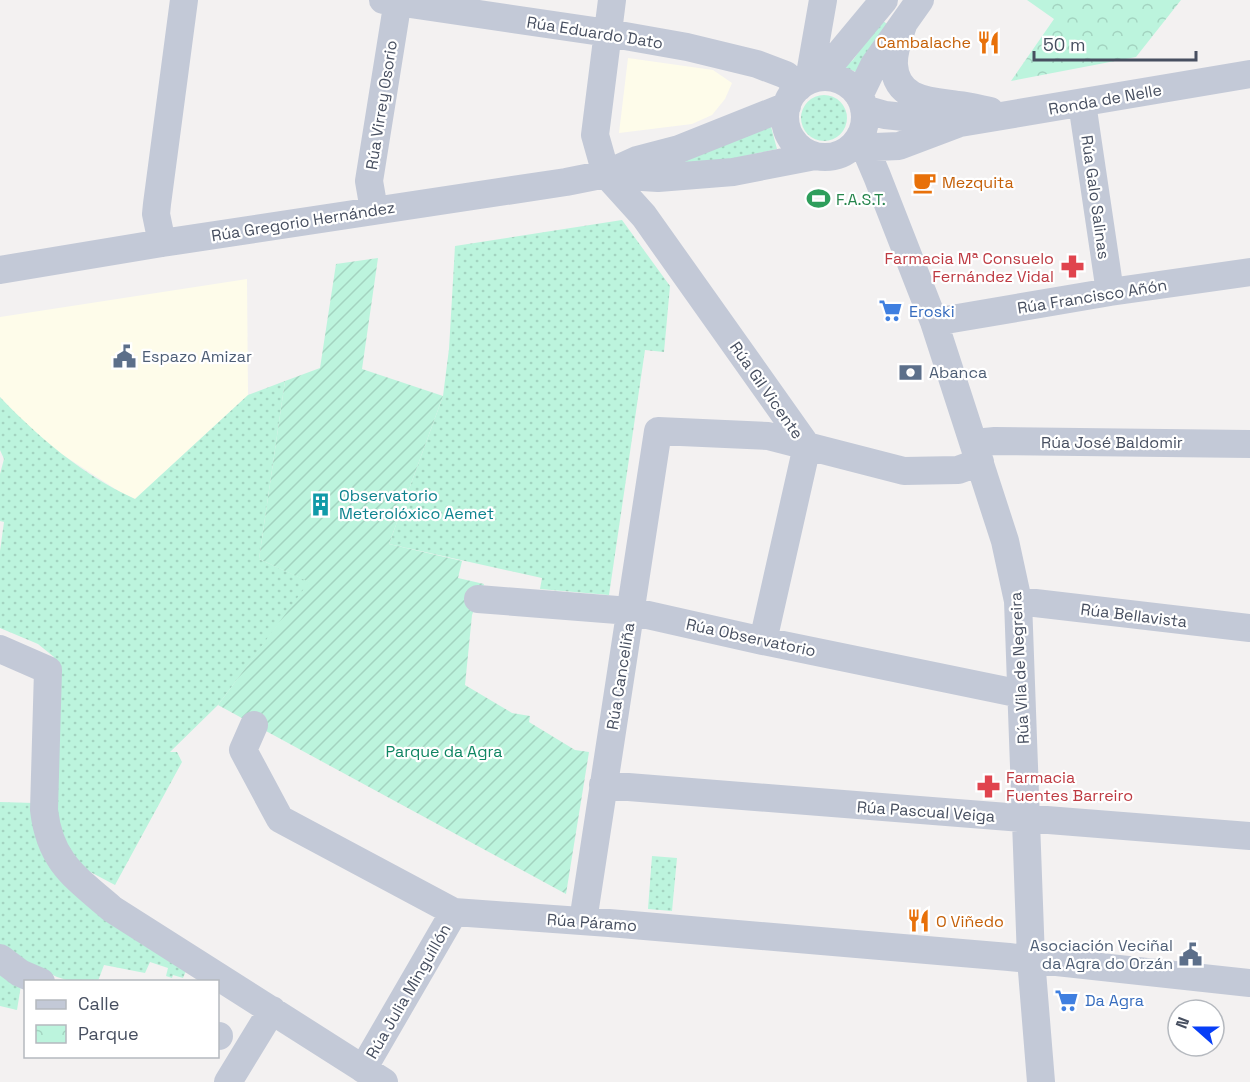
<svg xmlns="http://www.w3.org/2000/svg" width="1250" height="1082" font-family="'Space Grotesk',sans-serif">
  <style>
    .commercial { fill: #fefcea }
    .grass { fill: url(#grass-dots) }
    .park { fill: url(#park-crowns) }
    .garden { fill: url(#garden-furrows) }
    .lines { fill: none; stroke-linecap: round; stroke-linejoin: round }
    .minor { stroke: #c3c9d7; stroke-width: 28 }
    .labels { text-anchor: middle; stroke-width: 4.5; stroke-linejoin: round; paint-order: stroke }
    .street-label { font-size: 16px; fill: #474f60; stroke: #fff }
    .food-label { font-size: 16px; fill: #c56008; stroke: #fff; text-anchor: start }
    .leisure-label { font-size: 16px; fill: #27864d; stroke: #fff; text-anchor: start }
    .health-label { font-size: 16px; fill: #be3a42; stroke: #fff; text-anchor: end }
    .shop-label { font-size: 16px; fill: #366cbe; stroke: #fff; text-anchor: start }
    .service-label { font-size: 16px; fill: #4e5e75; stroke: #fff; text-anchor: start }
    .culture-label { font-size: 16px; fill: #0d838f; stroke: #fff; text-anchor: start }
    .park-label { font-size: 16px; fill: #0e8562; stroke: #fff }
  </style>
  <defs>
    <pattern id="grass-dots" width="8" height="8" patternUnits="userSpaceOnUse" patternTransform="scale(1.5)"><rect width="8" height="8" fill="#bcf4dd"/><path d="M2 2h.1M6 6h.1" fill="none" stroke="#a3d3c0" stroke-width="1.8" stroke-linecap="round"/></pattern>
    <pattern id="park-crowns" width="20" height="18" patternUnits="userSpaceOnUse" patternTransform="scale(1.5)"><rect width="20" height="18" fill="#bcf4dd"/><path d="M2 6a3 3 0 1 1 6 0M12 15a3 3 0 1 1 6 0" fill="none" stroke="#a3d3c0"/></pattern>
    <pattern id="garden-furrows" width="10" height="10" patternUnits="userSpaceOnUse" patternTransform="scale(1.5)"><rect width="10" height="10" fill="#bcf4dd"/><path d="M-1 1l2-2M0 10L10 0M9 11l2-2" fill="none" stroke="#a3d3c0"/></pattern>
  </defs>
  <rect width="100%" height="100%" fill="#f3f1f1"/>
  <!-- commercial -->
  <path class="commercial" d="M628,58L713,70L732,83L725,99L712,115L692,124L619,133Z
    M247,279L248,395L135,499L120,492L57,451L25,423L0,397V317Z"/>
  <!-- grass -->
  <path class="grass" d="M881,20L889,25L856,72L844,67L853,60Z
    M801 118a23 23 0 1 1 46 0a23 23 0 1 1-46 0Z
    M770,123L777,149L713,163L643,171Z
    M622,220L670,286L664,352L645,350L609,595L540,589L542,578L389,544L443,396L449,349L455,246Z
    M285,381L259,559L310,582L218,705L170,752H177L182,762L115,885L79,866L58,841L57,680L54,657L38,644L0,628V551L4,522L0,521V474L4,459L0,450V397C39,438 83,475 135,499L248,395Z
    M0,802L34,803L36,822L188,966L183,978L173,975L172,978L166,976L168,968L150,962L145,973L104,965L98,981H70L57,977L11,955L0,947Z
    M652,856L677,858L672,911L648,909Z
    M0,966L21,985L17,1010L0,1006Z"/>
  <!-- park -->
  <path class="park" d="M1027,0H1181L1136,57L1011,81L1054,19Z"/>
  <!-- garden -->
  <path class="garden" d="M378,258L362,369L443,396L389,544L462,561L458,578L484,584L472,615L465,685L512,713L530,716L529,722L575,750L589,752L566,894L218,705L309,582L259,559L285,381L320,368L336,264Z"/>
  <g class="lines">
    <!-- minor -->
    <path class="minor" d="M383,0L608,33L687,47L757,64L786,75L799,87
      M612,0L595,135L606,174L644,216L807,446L763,641
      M903,25C899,38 893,51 894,65C896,101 932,101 958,105C969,106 980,109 990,111
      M820,77L884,0
      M785 117a40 40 0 1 1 80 0a40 40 0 1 1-80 0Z
      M809,80L823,0
      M859,96L874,65L920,0
      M1082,103L1110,292
      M864,109L885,115L951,122
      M860,136L877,176L934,322L1005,541L1018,601L1031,959L1041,1082
      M851,148L899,146L960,123L1250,74
      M611,175L658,178L733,172L815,156
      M374,210L369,181L398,0
      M162,243L156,214L157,204L184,0
      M0,270L162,243L566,182L606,174L637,160L679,149L787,106
      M934,322L1110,292L1250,272
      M974,443L995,441L1250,444
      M478,599L630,611L763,641L1021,694
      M1018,601L1250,628
      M0,649L48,670L44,810C50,862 75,877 112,909L384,1082
      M254,725L243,750L280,819L454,912L609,923L1009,957L1250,983
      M603,785L1250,836
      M583,921L658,431L768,436L904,471L958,470L980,462
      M0,958L20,973L41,982
      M218,1036H219
      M363,1069L454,912
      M228,1082L272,1010"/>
  </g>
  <!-- icons -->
  <defs>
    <symbol id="restaurant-bare" viewBox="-9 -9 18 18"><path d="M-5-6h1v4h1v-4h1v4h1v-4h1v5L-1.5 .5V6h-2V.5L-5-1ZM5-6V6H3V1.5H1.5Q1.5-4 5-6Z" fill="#e8710a" stroke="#fff" stroke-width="2.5" paint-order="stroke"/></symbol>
    <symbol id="cafe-bare" viewBox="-9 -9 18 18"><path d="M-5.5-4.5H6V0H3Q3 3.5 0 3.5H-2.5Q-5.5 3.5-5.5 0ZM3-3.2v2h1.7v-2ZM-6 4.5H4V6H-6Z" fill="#e8710a" stroke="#fff" stroke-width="2.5" paint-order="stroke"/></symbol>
    <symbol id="stadium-bare" viewBox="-9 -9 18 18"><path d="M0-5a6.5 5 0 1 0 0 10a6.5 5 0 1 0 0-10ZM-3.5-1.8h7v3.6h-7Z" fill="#2e9e5b" stroke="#fff" stroke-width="2.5" paint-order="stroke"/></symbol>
    <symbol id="pharmacy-bare" viewBox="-9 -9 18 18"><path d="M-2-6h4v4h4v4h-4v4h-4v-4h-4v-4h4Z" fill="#e0444e" stroke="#fff" stroke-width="2.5" paint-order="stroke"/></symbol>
    <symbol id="supermarket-bare" viewBox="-9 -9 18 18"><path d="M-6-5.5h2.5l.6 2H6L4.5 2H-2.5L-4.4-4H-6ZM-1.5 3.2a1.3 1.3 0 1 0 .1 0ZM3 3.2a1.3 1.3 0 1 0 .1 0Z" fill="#3f7fe0" stroke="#fff" stroke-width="2.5" paint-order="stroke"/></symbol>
    <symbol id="civic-bare" viewBox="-9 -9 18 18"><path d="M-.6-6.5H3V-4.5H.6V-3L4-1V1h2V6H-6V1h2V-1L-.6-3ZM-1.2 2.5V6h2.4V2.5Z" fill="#5c6f8a" stroke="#fff" stroke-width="2.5" paint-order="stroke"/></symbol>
    <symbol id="bank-bare" viewBox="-9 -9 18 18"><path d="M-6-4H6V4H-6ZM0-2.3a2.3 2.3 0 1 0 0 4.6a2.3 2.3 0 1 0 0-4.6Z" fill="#5c6f8a" stroke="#fff" stroke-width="2.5" paint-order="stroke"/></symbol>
    <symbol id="building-bare" viewBox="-9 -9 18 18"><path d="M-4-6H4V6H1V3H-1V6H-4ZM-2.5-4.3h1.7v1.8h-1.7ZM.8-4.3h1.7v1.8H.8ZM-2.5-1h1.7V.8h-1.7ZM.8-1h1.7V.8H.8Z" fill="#0f9aa8" stroke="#fff" stroke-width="2.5" paint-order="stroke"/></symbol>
  </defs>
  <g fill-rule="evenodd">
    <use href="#restaurant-bare" x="972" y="26" width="33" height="33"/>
    <use href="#cafe-bare" x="908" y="166" width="33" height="33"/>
    <use href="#stadium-bare" x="802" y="182" width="33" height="33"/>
    <use href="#pharmacy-bare" x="1056" y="250" width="33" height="33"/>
    <use href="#supermarket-bare" x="874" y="294" width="33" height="33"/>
    <use href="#civic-bare" x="108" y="340" width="33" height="33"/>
    <use href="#bank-bare" x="894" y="356" width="33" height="33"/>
    <use href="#building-bare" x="304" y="488" width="33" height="33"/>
    <use href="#pharmacy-bare" x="972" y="770" width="33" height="33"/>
    <use href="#restaurant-bare" x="902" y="904" width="33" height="33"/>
    <use href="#civic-bare" x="1174" y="938" width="33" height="33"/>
    <use href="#supermarket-bare" x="1050" y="984" width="33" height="33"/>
  </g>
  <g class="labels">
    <!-- street labels -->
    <g class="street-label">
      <text transform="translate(595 32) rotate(9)" y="6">Rúa Eduardo Dato</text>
      <text transform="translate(1105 99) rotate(-10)" y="6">Ronda de Nelle</text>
      <text transform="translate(381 105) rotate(-81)" y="6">Rúa Virrey Osorio</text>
      <text transform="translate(1096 197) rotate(82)" y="6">Rúa Galo Salinas</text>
      <text transform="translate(303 221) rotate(-9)" y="6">Rúa Gregorio Hernández</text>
      <text transform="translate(1092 296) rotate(-9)" y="6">Rúa Francisco Añón</text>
      <text transform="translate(767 390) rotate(55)" y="6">Rúa Gil Vicente</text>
      <text x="1112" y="448">Rúa José Baldomir</text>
      <text transform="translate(1134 615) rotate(7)" y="6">Rúa Bellavista</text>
      <text transform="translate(751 637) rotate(12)" y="6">Rúa Observatorio</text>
      <text transform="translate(1019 668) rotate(-93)" y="6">Rúa Vila de Negreira</text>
      <text transform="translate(620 676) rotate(-81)" y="6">Rúa Canceliña</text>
      <text transform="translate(926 811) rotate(4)" y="6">Rúa Pascual Veiga</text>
      <text transform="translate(592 922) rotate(4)" y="6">Rúa Páramo</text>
      <text transform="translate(408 991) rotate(-60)" y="6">Rúa Julia Minguillón</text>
    </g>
    <!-- food labels -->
    <g class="food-label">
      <text x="971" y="48" text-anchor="end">Cambalache</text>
      <text x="942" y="188">Mezquita</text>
      <text x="936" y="927">O Viñedo</text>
    </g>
    <!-- leisure labels -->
    <g class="leisure-label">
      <text x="836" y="205">F.A.S.T.</text>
    </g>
    <!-- health labels -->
    <g class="health-label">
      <text x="1054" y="264">Farmacia Mª Consuelo<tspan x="1054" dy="18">Fernández Vidal</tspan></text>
      <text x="1006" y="783" text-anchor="start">Farmacia<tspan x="1006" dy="18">Fuentes Barreiro</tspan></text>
    </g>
    <!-- shop labels -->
    <g class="shop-label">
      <text x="909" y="317">Eroski</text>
      <text x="1085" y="1006">Da Agra</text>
    </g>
    <!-- service labels -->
    <g class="service-label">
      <text x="142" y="362">Espazo Amizar</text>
      <text x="929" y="378">Abanca</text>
      <text x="1173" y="951" text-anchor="end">Asociación Veciñal<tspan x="1173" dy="18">da Agra do Orzán</tspan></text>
    </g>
    <!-- culture labels -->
    <g class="culture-label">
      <text x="339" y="501">Observatorio<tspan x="339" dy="18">Meterolóxico Aemet</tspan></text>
    </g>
    <!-- park labels -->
    <g class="park-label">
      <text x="444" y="757">Parque da Agra</text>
    </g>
  </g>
  <!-- legend -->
  <rect x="24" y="980" width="195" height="78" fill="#ffffff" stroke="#b5b9bf" stroke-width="1.5"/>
  <rect x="36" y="1000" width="30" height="9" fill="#c3c9d7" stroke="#b5b9bf" stroke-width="1.5"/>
  <text x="78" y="1010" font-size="18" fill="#474f60">Calle</text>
  <rect x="36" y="1025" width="30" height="18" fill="url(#park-crowns)" stroke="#b5b9bf" stroke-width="1.5"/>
  <text x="78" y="1040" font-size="18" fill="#474f60">Parque</text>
  <!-- north arrow -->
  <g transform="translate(1196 1028) rotate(291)"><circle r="28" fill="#ffffff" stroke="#b5b9bf" stroke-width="1.5"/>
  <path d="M0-4.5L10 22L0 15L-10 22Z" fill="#073ef7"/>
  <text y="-9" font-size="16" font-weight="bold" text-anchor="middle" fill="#474f60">N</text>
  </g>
  <!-- scale -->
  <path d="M1034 51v9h162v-9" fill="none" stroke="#474f60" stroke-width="3"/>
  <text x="1043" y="51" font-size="18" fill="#474f60" stroke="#ffffff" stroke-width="4.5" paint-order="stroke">50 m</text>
</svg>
